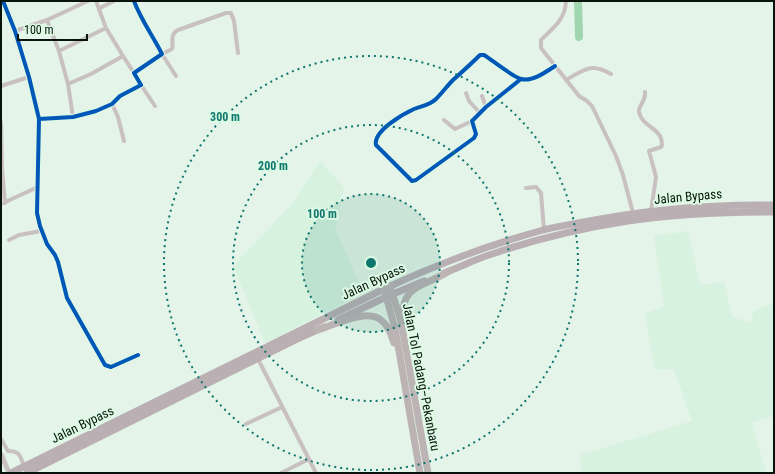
<svg xmlns="http://www.w3.org/2000/svg" width="775" height="474" font-family="'Roboto Condensed',sans-serif">
  <style>
    .built { fill: #d7f2de }
    .lines { fill: none; stroke-linecap: round; stroke-linejoin: round }
    .river { stroke: #9fd6af; stroke-width: 8 }
    .minor { stroke: #c9c0c2; stroke-width: 4 }
    .tertiary { stroke: #c9c0c2; stroke-width: 5 }
    .trunk { stroke: #bab0b3; stroke-width: 7 }
    .motorway { stroke: #bbb3b4; stroke-width: 7 }
    .cycleway-casing { stroke: #ddfbe4; stroke-width: 6 }
    .cycleway { stroke: #0057b8; stroke-width: 4 }
    .ring { fill: none; stroke: #0f766e; stroke-width: 2; stroke-dasharray: 2 4 }
    .labels { text-anchor: middle; stroke-width: 4; stroke-linejoin: round; paint-order: stroke }
    .street-label { font-size: 13px; fill: #08130c; stroke: #ddfbe4 }
    .centre { fill: #0f766e; stroke: #ddfbe4; stroke-width: 2 }
    .ring-label { font-size: 12px; text-anchor: middle; font-weight: bold; fill: #0f766e; stroke: #ddfbe4; stroke-width: 4; stroke-linejoin: round; paint-order: stroke }
  </style>
  <rect width="100%" height="100%" fill="#e4f4e8"/>
  <!-- built -->
  <path class="built" d="M320,161L344,188L335,229L364,293L265,343L233,266L291,205Z
    M688,231L700,285L724,282L732,317L752,323L753,311L773,303L774,305V416L752,422L766,473H582L580,455L692,421L674,369L655,370L645,314L664,306L654,236Z"/>
  <g class="lines">
    <!-- river -->
    <path class="river" d="M578,1L579,37"/>
    <!-- minor -->
    <path class="minor" d="M3,1L15,31L29,77L39,119L37,213L40,226L47,244L55,255L58,262L67,298L105,365L111,367L138,355
      M566,1C565,20 554,27 541,40V48L579,96L587,101L592,106L616,156L623,175L633,213
      M100,8L114,1
      M47,20L59,51L68,84
      M106,28L123,56
      M15,31L47,20L88,1
      M59,51L106,28L96,1
      M176,76L162,54L172,49C174,41 169,35 178,30L226,13H231L234,21L238,53
      M521,79L486,107L472,121L476,134L474,138L416,180L412,181L376,145C373,131 403,114 414,109C422,106 430,105 436,99C442,93 447,86 453,80C462,72 471,64 480,55H484C492,60 513,77 521,79C532,82 546,72 555,66
      M566,80C584,70 590,62 611,74
      M141,85L155,106
      M1,86L29,77
      M645,92C646,102 638,105 639,112C641,124 655,127 660,136C661,138 662,142 662,145L661,147L649,151L656,177L651,211
      M466,93L469,101L480,113
      M482,96L486,107
      M112,104L118,117L124,141
      M73,117L68,84L91,74L123,56L134,73
      M39,119L73,117L96,111L112,104L120,96L141,85L134,73L162,54C153,36 141,20 134,1
      M444,120L455,129L472,121
      M1,122L2,168
      M1,169L2,168L5,203
      M526,188L536,187L541,193L544,230
      M1,204L38,187
      M9,240L19,235L41,231
      M258,359L316,473
      M246,424L282,407
      M1,439L8,451C20,451 20,456 24,466
      M281,473L309,459"/>
    <!-- tertiary -->
    <path class="tertiary" d="M1,454L9,473"/>
    <!-- trunk -->
    <path class="trunk" d="M444,273C460,267 476,259 492,254C536,239 582,228 628,221C676,214 726,212 774,212
      M338,320L386,297L424,281
      M11,473L384,289C435,265 489,245 543,230C555,227 567,225 578,223C643,210 708,204 774,205
      M27,473L297,339L324,327"/>
    <!-- motorway -->
    <path class="motorway" d="M390,286L401,321L428,473
      M384,289L395,328L420,473
      M401,320C403,314 403,307 405,301C411,284 436,281 449,271
      M318,330C334,325 368,307 382,321C389,326 391,335 394,343"/>
    <defs>
      <path id="cycleway" d="M3,1L15,31L29,77L39,119L37,213L40,226L47,244L55,255L58,262L67,298L105,365L111,367L138,355
        M521,79L486,107L472,121L476,134L474,138L416,180L412,181L376,145C373,131 403,114 414,109C422,106 430,105 436,99C442,93 447,86 453,80C462,72 471,64 480,55H484C492,60 513,77 521,79C532,82 546,72 555,66
        M39,119L73,117L96,111L112,104L120,96L141,85L134,73L162,54C153,36 141,20 134,1"/>
    </defs>
    <!-- cycleway casing -->
    <use href="#cycleway" class="cycleway-casing"/>
    <!-- cycleway -->
    <use href="#cycleway" class="cycleway"/>
  </g>
  <!-- distance rings -->
  <circle cx="371" cy="263" r="69" fill="#0f766e" fill-opacity=".12"/>
  <g class="ring">
    <circle cx="371" cy="263" r="69"/>
    <circle cx="371" cy="263" r="138"/>
    <circle cx="371" cy="263" r="207"/>
  </g>
  <g class="labels">
    <!-- street labels -->
    <g class="street-label">
      <text transform="translate(688 196) rotate(-5)" y="5">Jalan Bypass</text>
      <text transform="translate(373 281) rotate(-25)" y="5">Jalan Bypass</text>
      <text transform="translate(422 377) rotate(79)" y="5">Jalan Tol Padang–Pekanbaru</text>
      <text transform="translate(82 424) rotate(-26)" y="5">Jalan Bypass</text>
    </g>
  </g>
  <circle cx="371" cy="263" r="6" class="centre"/>
  <g class="ring-label">
    <text x="225" y="121">300 m</text>
    <text x="273" y="170">200 m</text>
    <text x="322" y="218">100 m</text>
  </g>
  <!-- border -->
  <rect width="775" height="474" fill="none" stroke="#08130c" stroke-width="4"/>
  <!-- scale -->
  <path d="M18 34v6h69v-6" fill="none" stroke="#08130c" stroke-width="2"/>
  <text x="24" y="34" font-size="12" fill="#08130c" stroke="#ddfbe4" stroke-width="3" paint-order="stroke">100 m</text>
</svg>
